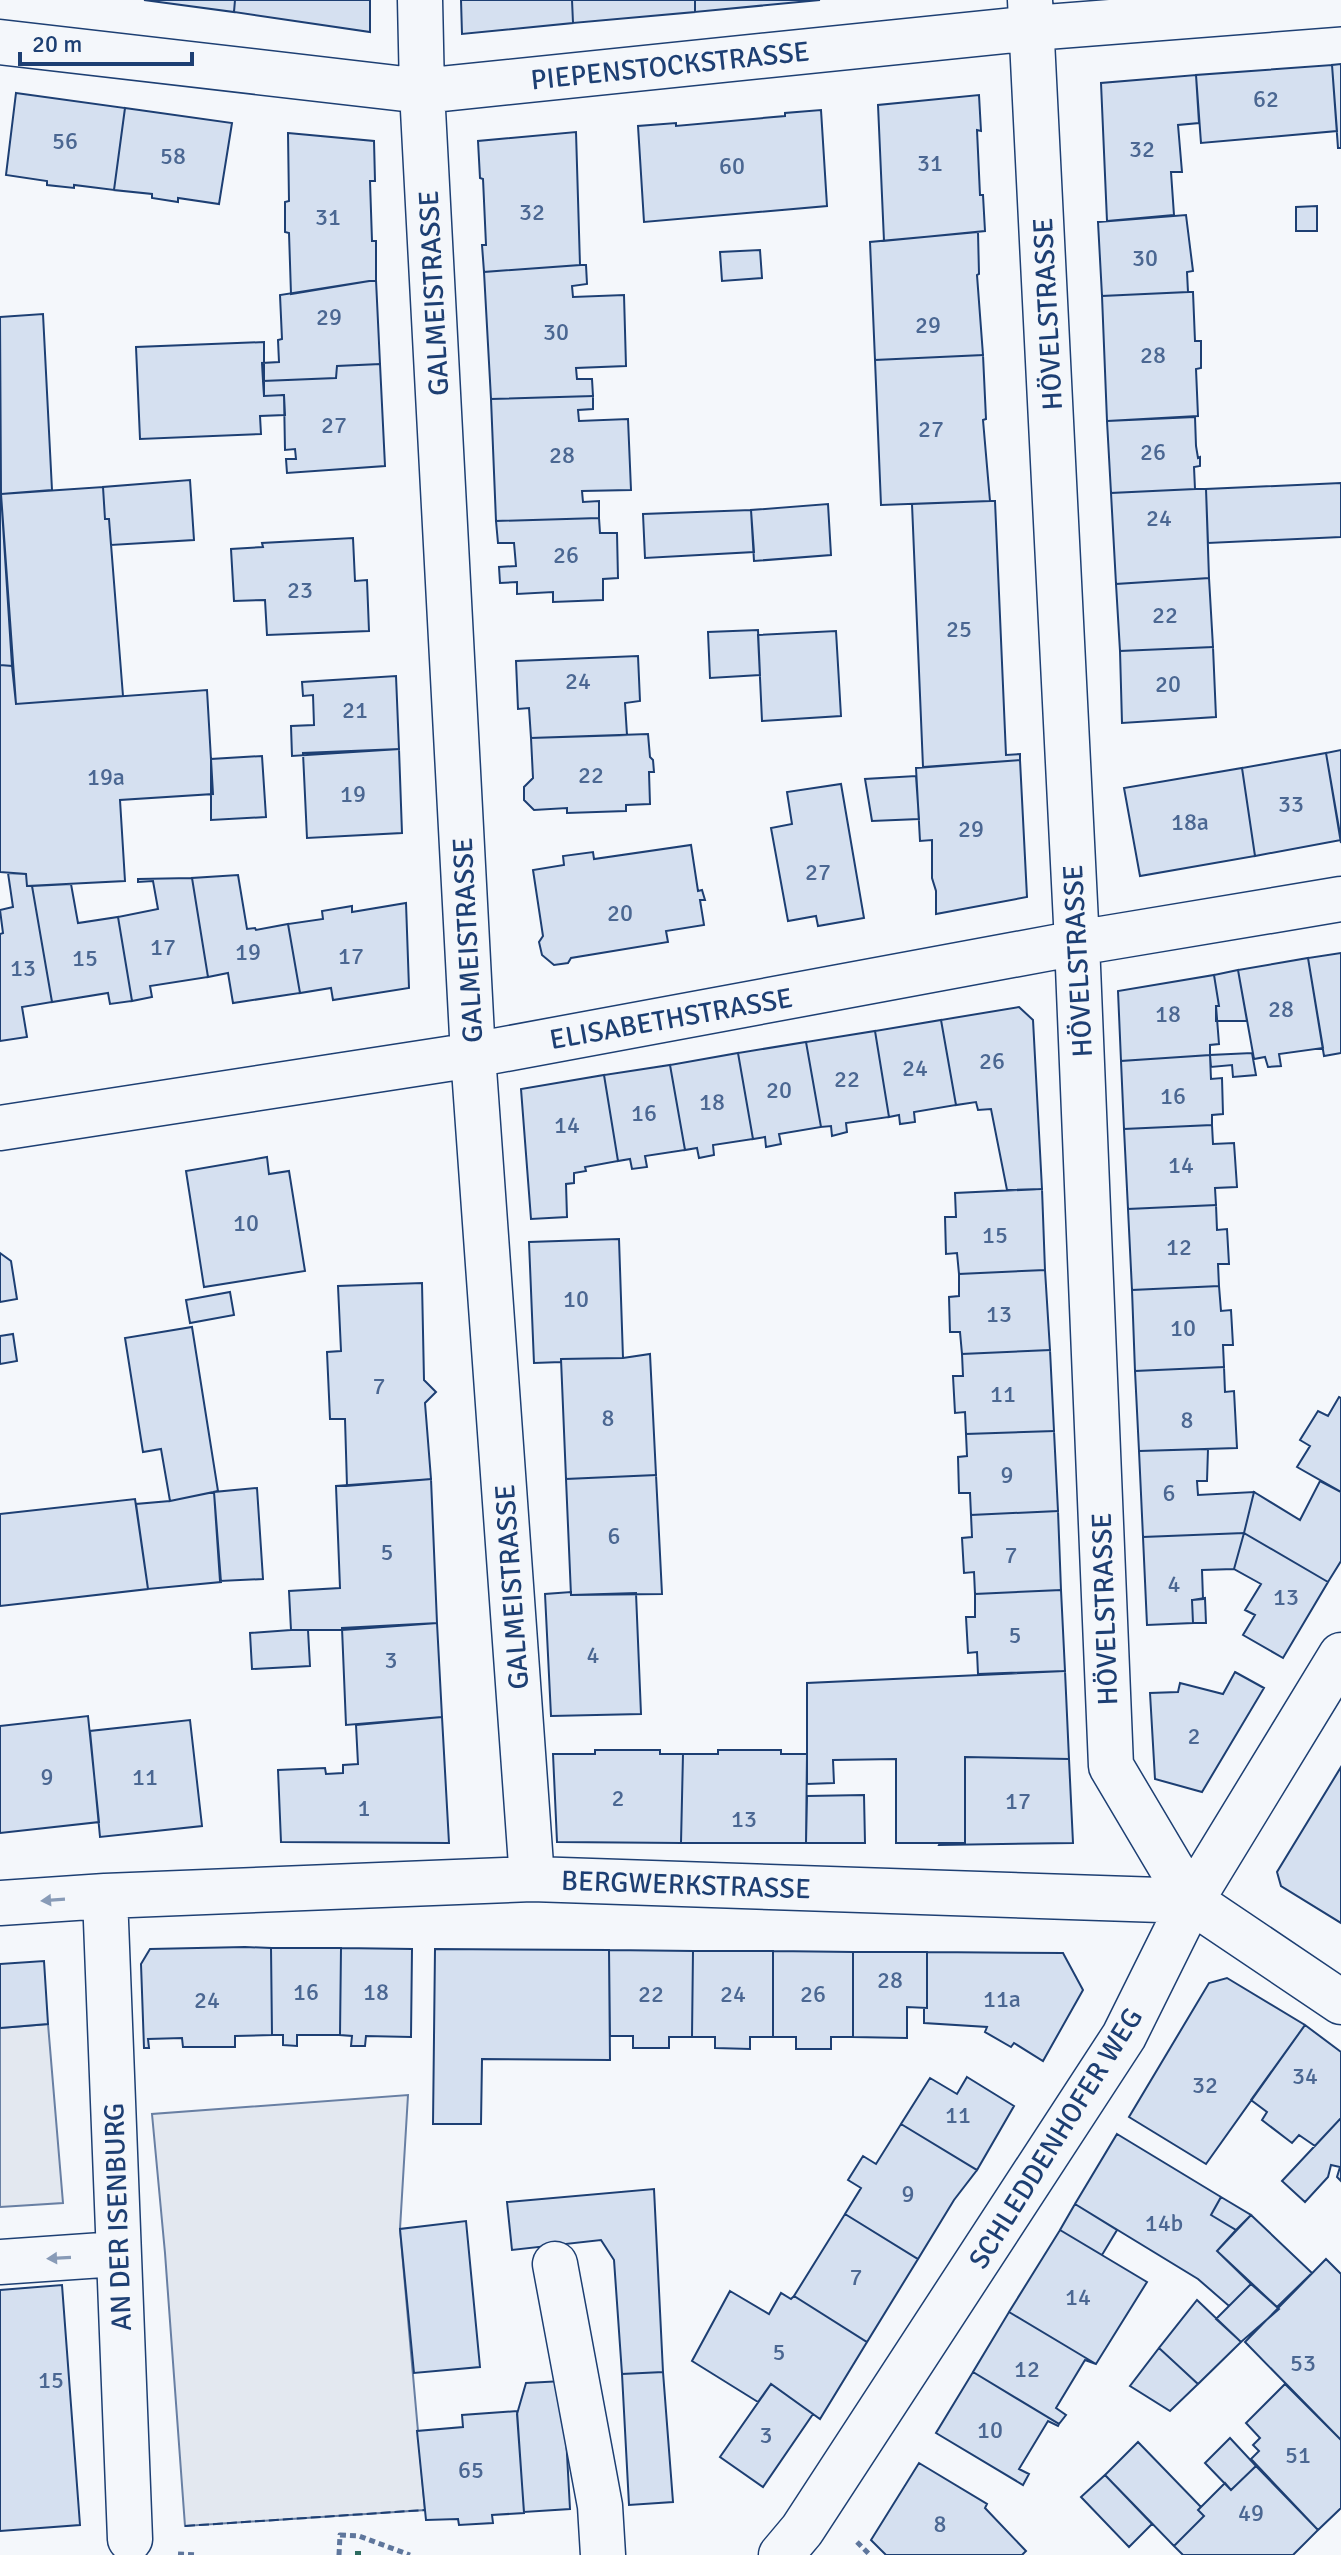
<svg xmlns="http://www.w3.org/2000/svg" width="1341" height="2555" font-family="Signika,sans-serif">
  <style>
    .parking { fill: #e3e8f0; stroke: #687fa3; stroke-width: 2 }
    .building { fill: #d5e0f0; stroke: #1d3f73; stroke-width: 2 }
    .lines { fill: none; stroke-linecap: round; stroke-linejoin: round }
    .minor-casing { stroke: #1d3f73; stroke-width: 47 }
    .path { stroke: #5e769c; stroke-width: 5; stroke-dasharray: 6 4; stroke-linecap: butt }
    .minor { stroke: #f4f7fb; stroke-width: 44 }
    .hedge { stroke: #2c6c60; stroke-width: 6; stroke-dasharray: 4 6; stroke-linecap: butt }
    .fence { stroke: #1d3f73; stroke-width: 2; stroke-dasharray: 10 4; stroke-linecap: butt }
    .oneway { fill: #889bb7 }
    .labels { text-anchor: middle; stroke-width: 6; stroke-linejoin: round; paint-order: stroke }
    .number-label { font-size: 24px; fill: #4b6792 }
    .street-label { font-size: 28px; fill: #1d3f73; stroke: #f4f7fb }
  </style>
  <rect width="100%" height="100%" fill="#f4f7fb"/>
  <!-- parking -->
  <path class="parking" d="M48,2024L63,2203L0,2207V2028Z
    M408,2095L400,2229L425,2510L185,2526L165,2253L152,2114Z"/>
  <!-- building -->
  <path class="building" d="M144,0H235L234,12Z
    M235,0H370V32L234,12Z
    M461,0H572L573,23L462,34Z
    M572,0H695V12L573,23Z
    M695,0H820L695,12Z
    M1341,64V148H1338L1332,65Z
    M1332,65L1337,131L1201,143L1196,75Z
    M1196,75L1199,123L1178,125L1182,172H1171L1174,215L1107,221L1101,83Z
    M16,93L125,108L114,190L74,185V188L47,185V181L6,175Z
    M979,95L981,131L977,130L980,195H983L985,231L884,241L878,105Z
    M125,108L232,123L219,204L178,198V202L152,198V194L114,190Z
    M821,110L827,206L644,222L638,126L676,123V126L785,116V113Z
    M576,132L580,265L484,272L482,245H486L483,179L480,178L478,141Z
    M288,133L374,141L375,181H370L372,241H376V280L291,294L289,233L285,232V202L289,201Z
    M1317,206V231H1296V207Z
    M1186,215L1193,271L1187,272L1188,292L1102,296L1098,222Z
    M978,232L979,274L977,275L983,355L875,360L870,242Z
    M760,250L762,278L722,281L720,252Z
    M580,265H586L587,284L572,286L573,297L624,295L626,366L576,368L577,379H592L593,396L491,399L484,272Z
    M376,280L380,364L337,366L336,378L263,381L262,363L279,362L278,340L282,339L280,295Z
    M1188,292H1193L1195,341H1201V368L1196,369L1198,416L1107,421L1102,296Z
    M43,314L52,490L1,494L0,317Z
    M264,342V396L284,395L285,415L260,416L261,434L140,439L136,347Z
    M983,355L986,419L983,420L990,501L881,505L875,360Z
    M380,364L385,466L287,473L286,459H296L295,449L285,450L284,395L264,396L263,381L336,378L337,366Z
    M593,396V409L578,410L579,421L628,419L631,490L582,491L583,502L599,501V518L496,521L491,399Z
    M1195,417L1196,446L1198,458L1200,457V466L1194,467L1195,489L1111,493L1107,421Z
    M0,479L1,494L12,666L0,665Z
    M190,480L194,540L111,545L109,519H105L103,487Z
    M1341,483V537L1208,543L1206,489Z
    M103,487L105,519H109L123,696L16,704L1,494Z
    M1195,489H1206L1209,578L1116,584L1111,493Z
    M990,501H995L1006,755L1020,754V760L923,767L912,504Z
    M828,504L831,555L754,561L751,510Z
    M751,510L754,552L645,558L643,514Z
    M599,518L600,533H617L618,578L603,579V600L553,602V592L517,594V582L500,583L499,567L516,566L514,543H498L496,521Z
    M353,538L355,581L367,580L369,631L267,635L265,600L234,601L231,549L263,547L262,543Z
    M1209,578L1213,647L1120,651L1116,584Z
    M758,630L760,675L710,678L708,632Z
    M836,631L841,716L762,721L758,635Z
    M1213,647L1216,717L1122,723L1120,651Z
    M638,656L640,701L625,703L627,735L531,738L529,708L518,709L516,661Z
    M0,665L12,666L16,704L207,690L213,794L120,800L125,881L27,886L26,874L0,872Z
    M396,676L399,749L292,756L291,726L314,725L313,695L303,696L302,682Z
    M648,734L650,757L653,760L654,772H649L650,804L626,805V811L567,813V808L534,810L524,800V787L533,778L531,738Z
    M399,749L402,833L307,838L303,753Z
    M1341,750V843L1326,753Z
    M1326,753L1341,840L1255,856L1242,768Z
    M262,756L266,817L211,820V759Z
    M1020,760L1027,897L936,914V891L932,878V840L920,841L916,768Z
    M1242,768L1255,856L1140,876L1124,788Z
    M916,776L919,819L872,821L865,779Z
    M841,784L864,918L818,926L816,916L788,921L771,828L792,824L787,792Z
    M691,845L698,891L702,890L705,900H700L704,925L666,931L668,942L571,958L568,963L554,965L542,955L539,942L543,936L533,870L564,865L563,856L593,852L594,859Z
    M8,873L26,874L27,886H32L52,1002L22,1007L27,1037L0,1041V934L3,933L0,910L13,907Z
    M238,875L247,929L255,928L256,930L288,924L300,993L233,1003L228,973L208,977L192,878Z
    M192,878L208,977L150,986L152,997L132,1001L118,917L158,909L153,881L138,882V879Z
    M71,884L78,923L118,917L132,1001L110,1004L108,993L52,1002L32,886Z
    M406,903L409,988L333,1000L331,988L300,993L288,924L323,919L322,911L352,906V912Z
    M1341,953V1053L1324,1056L1308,958Z
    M1308,958L1323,1048L1279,1054L1281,1066L1268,1067L1265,1057L1254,1059L1238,970Z
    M1238,970L1247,1021H1216V1006H1219L1214,975Z
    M1214,975L1219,1006H1216L1219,1044L1210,1045V1055L1121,1061L1118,991Z
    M1019,1007L1033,1020L1042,1189L1007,1190L991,1109L978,1110L976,1102L956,1105L941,1020Z
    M941,1020L956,1105L914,1112L915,1122L900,1124L899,1115L889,1117L875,1031Z
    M875,1031L889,1117L846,1123L847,1132L832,1136L831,1126L821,1127L806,1042Z
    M806,1042L821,1127L779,1134L781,1144L766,1147L765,1137L753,1139L738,1053Z
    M738,1053L753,1139L713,1145L714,1155L699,1158L697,1148L685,1150L670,1065Z
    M1252,1053L1256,1075L1233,1077L1232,1065L1211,1067L1210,1055Z
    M1210,1055L1211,1079L1222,1078L1223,1114L1212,1115V1125L1124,1129L1121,1061Z
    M670,1065L685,1150L645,1156L647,1167L632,1169L630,1159L618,1161L604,1075Z
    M604,1075L618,1161L585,1167L586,1171L574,1173V1183L566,1184L567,1217L531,1219L521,1089Z
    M1212,1125L1213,1144L1234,1143L1237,1187L1215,1188L1216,1205L1128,1209L1124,1129Z
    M267,1157L269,1174L289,1171L305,1271L204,1287L186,1171Z
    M1042,1189L1045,1270L959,1274L957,1253L946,1254L945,1217H956L955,1193Z
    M1216,1205L1217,1230L1227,1229L1229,1264H1218L1219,1286L1132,1290L1128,1209Z
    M619,1239L623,1358L561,1359V1362L534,1363L529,1242Z
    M0,1253L11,1261L17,1299L0,1302Z
    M1045,1270L1050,1350L962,1354L960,1332H950L949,1297L959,1296V1274Z
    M422,1283L424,1380L436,1392L425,1403L431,1479L347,1486L345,1419H330L327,1352L341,1351L338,1286Z
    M1219,1286L1221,1311L1231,1310L1233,1345H1223L1224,1367L1135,1371L1132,1290Z
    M230,1292L234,1315L190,1323L186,1300Z
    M192,1327L218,1491L170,1501L161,1449L143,1452L125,1338Z
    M13,1334L17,1361L0,1364V1336Z
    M1050,1350L1054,1431L966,1434L965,1412L955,1413L953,1376H963L962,1354Z
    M650,1354L656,1475L566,1479L561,1359L623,1358Z
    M1224,1367L1225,1392L1234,1391L1237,1448L1139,1451L1135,1371Z
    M1339,1397L1341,1398V1492L1297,1467L1310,1446L1300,1440L1318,1411L1328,1416Z
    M1054,1431L1058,1511L971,1515L970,1493H959L958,1457L967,1456L966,1434Z
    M1208,1449L1207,1481H1197L1198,1495L1254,1492L1244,1533L1143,1537L1139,1451Z
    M656,1475L662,1594L571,1595L566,1479Z
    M431,1479L437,1623L342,1630H291L289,1591L340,1588L336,1486Z
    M1320,1481L1341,1492V1561L1328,1582L1244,1533L1254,1492L1300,1520Z
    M257,1488L263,1579L220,1581L214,1492Z
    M214,1492L221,1582L148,1589L136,1504L170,1501Z
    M135,1499L148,1589L0,1606V1514Z
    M1058,1511L1061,1590L975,1594L974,1572L964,1573L962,1538L972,1537L971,1515Z
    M1244,1533L1328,1582L1283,1658L1243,1635L1255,1615L1245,1610L1261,1584L1234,1569Z
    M1244,1533L1234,1569L1202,1570L1203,1599L1192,1600L1193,1623L1147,1625L1143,1537Z
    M1061,1590L1065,1671L978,1674L977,1652L968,1653L966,1617H975V1594Z
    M571,1592V1595L636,1593L641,1714L551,1716L545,1594Z
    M1205,1598L1206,1623H1193L1192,1600Z
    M437,1623L442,1717L346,1725L342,1628Z
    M291,1630H308L310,1666L252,1669L250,1633Z
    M1065,1671L1069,1759L965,1757V1843H896V1759L833,1760L834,1783L807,1784V1683Z
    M1235,1672L1264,1688L1202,1792L1155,1779L1150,1693L1178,1692L1180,1683L1223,1694Z
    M88,1716L99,1822L0,1833V1726Z
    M442,1717L449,1843L281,1842L278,1770L325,1768L326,1774L343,1773V1765L358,1764L356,1725Z
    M190,1720L202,1826L100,1837L90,1731Z
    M595,1750H660V1754H683L681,1843L557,1842L553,1754H595Z
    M718,1750H781V1754H807L806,1843H681L683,1754H718Z
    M965,1757L1069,1759L1073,1843L939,1845L940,1843H965Z
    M1341,1767V1923L1281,1886L1277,1872Z
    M864,1795L865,1843H806L807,1796Z
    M245,1947L271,1948L272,2035L235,2036V2047H183L182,2038L148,2039L149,2048H144L141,1964L150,1949Z
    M271,1948H341L340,2035H297V2046L283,2045V2035H272Z
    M341,1948L412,1949L411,2037L366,2036L365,2046H351L352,2036L340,2035Z
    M435,1949L609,1950L610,2060L482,2059L481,2124H433Z
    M609,1950L693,1951L692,2037H669V2048H633V2036H610Z
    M693,1951H773V2037H750V2049L715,2048V2037H692Z
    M773,1951L853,1952V2037H831V2049H796V2037H773Z
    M853,1952H927V2008L907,2007V2038L853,2037Z
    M927,1952L1063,1953L1083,1990L1043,2061L1014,2043L1011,2047L985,2032L987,2027L924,2023V2008H927Z
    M44,1961L48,2024L0,2028V1964Z
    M1227,1978L1305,2025L1206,2164L1129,2117L1209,1983Z
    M1305,2025L1341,2052V2118L1315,2146L1299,2135L1292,2143L1262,2120L1267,2112L1251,2100Z
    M967,2077L1014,2106L977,2170L901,2124L930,2078L957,2094Z
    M1341,2118V2181L1337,2177L1340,2167L1331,2165L1328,2177L1305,2202L1282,2181Z
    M901,2124L977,2170L954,2200L918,2259L845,2214L861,2188L848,2180L863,2156L876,2164Z
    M1117,2134L1221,2197L1211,2215L1236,2230L1217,2251L1251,2284L1229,2306L1198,2279L1075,2204Z
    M654,2189L663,2372L622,2374L614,2260L601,2240L512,2250L507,2202Z
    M1221,2197L1251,2215L1236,2230L1211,2215Z
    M1075,2204L1117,2230L1102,2255L1060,2230Z
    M845,2214L918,2259L867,2342L794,2296Z
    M1251,2215L1312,2273L1277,2307L1217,2251Z
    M466,2221L480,2367L414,2373L400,2229Z
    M1060,2230L1147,2282L1096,2364L1009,2312Z
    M1326,2259L1341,2274V2440L1245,2342Z
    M1251,2284L1279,2309L1241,2342L1216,2319Z
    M62,2285L80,2525L0,2531V2290Z
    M730,2291L769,2314L781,2293L791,2299L794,2296L867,2342L820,2419L771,2384L758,2402L692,2361Z
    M1197,2300L1241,2342L1198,2384L1159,2348Z
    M1009,2312L1096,2364L1085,2360L1056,2408L1066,2415L1059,2424L973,2372Z
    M1159,2348L1198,2384L1170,2411L1130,2386Z
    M663,2372L673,2502L629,2505L622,2374Z
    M973,2372L1059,2424L1058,2426L1048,2421L1019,2469L1029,2474L1023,2485L936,2433Z
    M563,2381L570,2509L524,2512L517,2414L526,2383Z
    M771,2384L813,2414L763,2487L720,2457Z
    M1285,2384L1341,2440V2508L1318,2530L1251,2459L1259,2451L1253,2445L1260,2438L1246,2423Z
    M517,2411L524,2513L492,2515L493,2523L459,2525L458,2519L426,2520L417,2431L463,2427L462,2415Z
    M1230,2438L1256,2466L1231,2490L1205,2463Z
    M1138,2442L1201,2507L1198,2510L1204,2516L1174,2546L1105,2475Z
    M919,2463L987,2504L985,2508L1026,2551L1022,2555H886L871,2540Z
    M1256,2466L1318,2530L1293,2555H1183L1174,2546L1204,2516L1198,2510L1225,2483L1231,2490Z
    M1105,2475L1152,2524L1129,2547L1081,2497Z"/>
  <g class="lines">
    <defs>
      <path id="minor" d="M420,0L422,91L473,1055L532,1879
        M1030,0L1077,943L1111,1766L1191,1901
        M0,42L422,91L1033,28L1341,4
        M0,1128L473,1055L1077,943L1341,899
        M105,1896L130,2539
        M0,1903L105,1896L532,1879L1191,1901L1341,2002
        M0,2262L117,2254
        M555,2264L600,2506L603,2555
        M781,2555L802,2530L1124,2036L1191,1901L1341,1655"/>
    </defs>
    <!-- minor casing -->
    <use href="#minor" class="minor-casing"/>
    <!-- path -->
    <path class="path" d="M857,2542L870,2555
      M178,2554L197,2555
      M339,2555L340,2535L359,2536L410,2555"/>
    <!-- minor -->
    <use href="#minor" class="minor"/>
    <!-- hedge -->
    <path class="hedge" d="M358,2555V2549"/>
    <!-- fence -->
    <path class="fence" d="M185,2526L425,2510"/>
  </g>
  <!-- one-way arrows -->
  <defs><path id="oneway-solid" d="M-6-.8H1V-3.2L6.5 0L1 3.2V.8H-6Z" transform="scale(2)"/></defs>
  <g class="oneway">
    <use href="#oneway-solid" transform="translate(53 1900) rotate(176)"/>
    <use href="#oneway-solid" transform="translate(59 2258) rotate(177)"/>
  </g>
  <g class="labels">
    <!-- number labels -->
    <g class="number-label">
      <text x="1266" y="107">62</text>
      <text x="65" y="149">56</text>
      <text x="1142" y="157">32</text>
      <text x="173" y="164">58</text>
      <text x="930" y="171">31</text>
      <text x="732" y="174">60</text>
      <text x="532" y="220">32</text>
      <text x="328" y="225">31</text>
      <text x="1145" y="266">30</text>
      <text x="329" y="325">29</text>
      <text x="928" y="333">29</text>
      <text x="556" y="340">30</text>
      <text x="1153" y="363">28</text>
      <text x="334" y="433">27</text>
      <text x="931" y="437">27</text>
      <text x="1153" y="460">26</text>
      <text x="562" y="463">28</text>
      <text x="1159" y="526">24</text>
      <text x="566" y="563">26</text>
      <text x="300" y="598">23</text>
      <text x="1165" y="623">22</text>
      <text x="959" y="637">25</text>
      <text x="578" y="689">24</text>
      <text x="1168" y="692">20</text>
      <text x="355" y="718">21</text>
      <text x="591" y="783">22</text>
      <text x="106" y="785">19a</text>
      <text x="353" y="802">19</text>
      <text x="1291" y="812">33</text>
      <text x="1190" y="830">18a</text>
      <text x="971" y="837">29</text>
      <text x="818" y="880">27</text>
      <text x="620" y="921">20</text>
      <text x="163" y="955">17</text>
      <text x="248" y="960">19</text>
      <text x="351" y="964">17</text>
      <text x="85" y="966">15</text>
      <text x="23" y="976">13</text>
      <text x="1281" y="1017">28</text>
      <text x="1168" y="1022">18</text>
      <text x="992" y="1069">26</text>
      <text x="915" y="1076">24</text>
      <text x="847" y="1087">22</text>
      <text x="779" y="1098">20</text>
      <text x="1173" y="1104">16</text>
      <text x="712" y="1110">18</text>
      <text x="644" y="1121">16</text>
      <text x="567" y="1133">14</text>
      <text x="1181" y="1173">14</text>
      <text x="246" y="1231">10</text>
      <text x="995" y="1243">15</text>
      <text x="1179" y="1255">12</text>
      <text x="576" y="1307">10</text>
      <text x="999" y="1322">13</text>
      <text x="1183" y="1336">10</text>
      <text x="379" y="1394">7</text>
      <text x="1003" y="1402">11</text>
      <text x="608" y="1426">8</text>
      <text x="1187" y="1428">8</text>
      <text x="1007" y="1483">9</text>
      <text x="1169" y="1501">6</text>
      <text x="614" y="1544">6</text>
      <text x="387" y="1560">5</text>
      <text x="1011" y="1563">7</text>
      <text x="1174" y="1592">4</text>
      <text x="1286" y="1605">13</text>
      <text x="1015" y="1643">5</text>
      <text x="593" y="1663">4</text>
      <text x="391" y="1668">3</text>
      <text x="1194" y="1744">2</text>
      <text x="47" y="1785">9</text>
      <text x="145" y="1785">11</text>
      <text x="618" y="1806">2</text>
      <text x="1018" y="1809">17</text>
      <text x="364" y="1816">1</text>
      <text x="744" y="1827">13</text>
      <text x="890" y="1988">28</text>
      <text x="306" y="2000">16</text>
      <text x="376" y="2000">18</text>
      <text x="651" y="2002">22</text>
      <text x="733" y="2002">24</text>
      <text x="813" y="2002">26</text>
      <text x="1002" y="2007">11a</text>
      <text x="207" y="2008">24</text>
      <text x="1305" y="2084">34</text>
      <text x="1205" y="2093">32</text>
      <text x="958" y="2123">11</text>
      <text x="908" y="2202">9</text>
      <text x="1164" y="2231">14b</text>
      <text x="856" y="2285">7</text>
      <text x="1078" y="2305">14</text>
      <text x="779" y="2360">5</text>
      <text x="1303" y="2371">53</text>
      <text x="1027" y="2377">12</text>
      <text x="51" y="2388">15</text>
      <text x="990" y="2438">10</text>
      <text x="766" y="2443">3</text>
      <text x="1298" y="2463">51</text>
      <text x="471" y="2478">65</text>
      <text x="1251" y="2521">49</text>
      <text x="940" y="2532">8</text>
    </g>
    <!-- street labels -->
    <g class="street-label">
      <text transform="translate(670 65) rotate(-6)" y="10">PIEPENSTOCKSTRASSE</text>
      <text transform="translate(433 293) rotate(-93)" y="10">GALMEISTRASSE</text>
      <text transform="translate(1047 314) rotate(-93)" y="10">HÖVELSTRASSE</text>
      <text transform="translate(467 940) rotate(-93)" y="10">GALMEISTRASSE</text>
      <text transform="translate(1077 961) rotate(-93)" y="10">HÖVELSTRASSE</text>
      <text transform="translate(671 1018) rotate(-10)" y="10">ELISABETHSTRASSE</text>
      <text transform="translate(511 1587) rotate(-94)" y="10">GALMEISTRASSE</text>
      <text transform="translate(1104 1609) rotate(-92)" y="10">HÖVELSTRASSE</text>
      <text transform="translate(686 1884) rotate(2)" y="10">BERGWERKSTRASSE</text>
      <text transform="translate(1055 2138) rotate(-58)" y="10">SCHLEDDENHOFER WEG</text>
      <text transform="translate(117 2217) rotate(-92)" y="10">AN DER ISENBURG</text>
    </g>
  </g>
  <!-- scale -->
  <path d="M20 52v12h172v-12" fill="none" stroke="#1d3f73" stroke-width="4"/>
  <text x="32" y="52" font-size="24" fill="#1d3f73" stroke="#f4f7fb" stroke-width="6" paint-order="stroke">20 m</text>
</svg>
